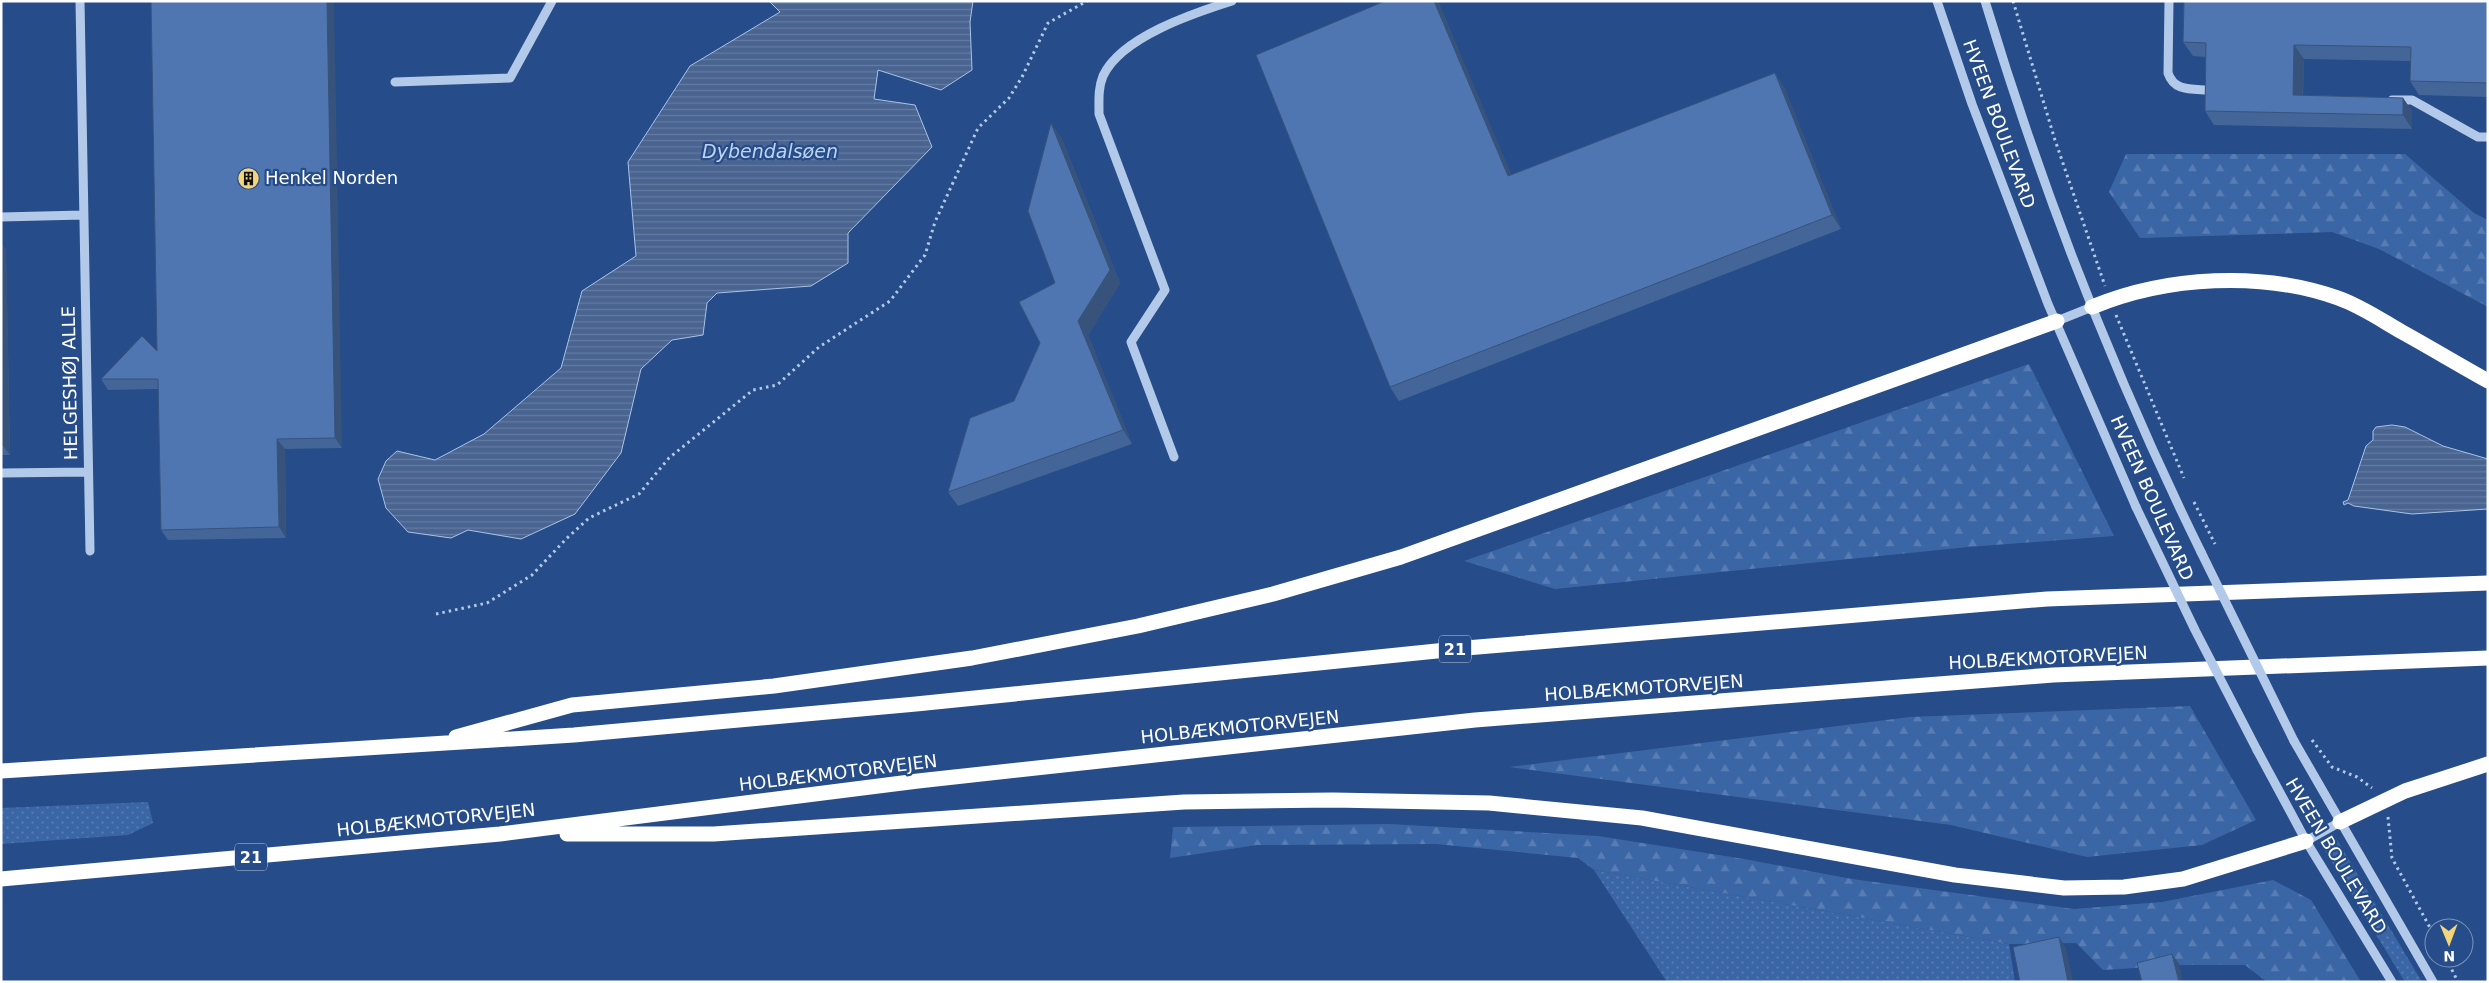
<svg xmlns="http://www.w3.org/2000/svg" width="2489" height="983" font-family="'DejaVu Sans',sans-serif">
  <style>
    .grass { fill: url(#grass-dots) }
    .forest { fill: url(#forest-firs) }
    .water { fill: url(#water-rules); stroke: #a8c3ea }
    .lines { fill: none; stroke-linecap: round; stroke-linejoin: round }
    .path { stroke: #b3c9e9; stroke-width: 3; stroke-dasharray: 2.5 4; stroke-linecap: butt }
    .minor { stroke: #b3c9e9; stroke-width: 9 }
    .highway { stroke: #fff; stroke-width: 15 }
    .path-bridge { stroke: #b3c9e9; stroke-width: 3; stroke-dasharray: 2.5 4; stroke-linecap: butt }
    .minor-bridge { stroke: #b3c9e9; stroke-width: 9 }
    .wall { fill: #446598 }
    .shaded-wall { fill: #37537c }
    .building { fill: #4f76b1; stroke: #37537c }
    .labels { text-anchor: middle; stroke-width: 4.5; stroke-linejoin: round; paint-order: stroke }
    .shield { fill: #264d89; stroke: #becadc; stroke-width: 1 }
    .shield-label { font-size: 16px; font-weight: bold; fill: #fff }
    .street-label { font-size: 18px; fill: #fff; stroke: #264d89 }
    .poi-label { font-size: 18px; fill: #fff; stroke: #264d89; text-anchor: start }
    .water-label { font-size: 19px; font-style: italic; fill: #bfd3f0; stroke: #264d89 }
  </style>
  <defs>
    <pattern id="grass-dots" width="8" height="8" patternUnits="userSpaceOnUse" patternTransform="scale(1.25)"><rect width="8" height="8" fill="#3b66a6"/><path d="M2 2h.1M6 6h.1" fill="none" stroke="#587db3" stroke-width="1.8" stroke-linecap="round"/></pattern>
    <pattern id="forest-firs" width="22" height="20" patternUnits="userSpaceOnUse" patternTransform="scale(1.25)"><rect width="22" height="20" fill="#3b66a6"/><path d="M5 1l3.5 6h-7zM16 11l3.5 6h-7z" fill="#587db3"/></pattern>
    <pattern id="water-rules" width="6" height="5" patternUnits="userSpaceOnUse" patternTransform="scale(1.25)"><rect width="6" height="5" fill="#496490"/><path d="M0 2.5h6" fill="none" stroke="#647ba1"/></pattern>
  </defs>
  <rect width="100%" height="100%" fill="#264d89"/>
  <!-- grass -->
  <path class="grass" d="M148,802L153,823L128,835L1,844V808Z
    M2333,833L2422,982H2405L2322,846Z
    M1594,870L2009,944L2015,982H1667Z"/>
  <!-- forest -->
  <path class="forest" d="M2126,154H2405L2474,213L2488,220V307L2379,249L2332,232L2140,238L2109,192Z
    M2029,364L2114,536L1968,547L1555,589L1464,561Z
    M2190,706L2256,820L2202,845L2087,857L1951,825L1509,767L1910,717Z
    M1389,824L1598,836L1744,859L1852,879L2074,909L2162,902L2273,880L2311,900L2361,982H2267L2245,965H2182L2103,970L2076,943L2009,944L1594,870L1578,858L1436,844L1257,845L1170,858L1173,827Z"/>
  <!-- water -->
  <path class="water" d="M769,1H973L970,22L972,70L941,90L878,70L874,99L915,105L932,147L848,233V263L811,286L717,293L707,303L703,335L672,340L641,369L621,453L575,514L521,539L468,530L451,538L408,532L386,508L378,479L386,461L397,451L435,460L484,434L561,368L582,291L636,256L628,162L690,66L780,12Z
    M2392,425L2405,427L2443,446L2488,459V509L2412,514L2354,506L2348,503L2344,505L2343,502L2348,500L2366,446L2373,440V431L2376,427Z"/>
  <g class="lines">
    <!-- path -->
    <path class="path" d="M2013,1L2055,140L2105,286
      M2116,315L2184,478
      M436,614L487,603L532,575L566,539L589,518L639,494L669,458L753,390L777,385L819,347L890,301L925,255L935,222L978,128L1009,98L1022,77L1048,23L1087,1
      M2312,740L2332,767L2357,777L2372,788
      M2388,817L2392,858L2434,935
      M2446,958L2458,982"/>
    <!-- minor -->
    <path class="minor" d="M80,1L90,551
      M1937,1L1972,104L2048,304L2136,507
      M1985,1C2042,190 2114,375 2201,552
      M2169,1L2168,73C2174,91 2190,89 2207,90
      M395,82L510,78L552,1
      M2392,100H2412L2478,137H2488
      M1,217L83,215
      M2057,321L2092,307
      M1174,457L1131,342L1165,290L1099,114C1099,101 1098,88 1103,76C1121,37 1194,13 1232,1
      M1,473L88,472
      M2294,741L2433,982
      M2257,750L2306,841L2392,982
      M2306,841L2340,822"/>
    <!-- highway -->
    <path class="highway" d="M2092,307C2167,276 2262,271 2338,298C2361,306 2381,320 2402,332C2431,348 2459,365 2488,381
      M456,737L572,705L774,686L972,658L1138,626L1273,594L1401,557L2057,321
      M1,771L574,735L916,704L1466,648L2047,599L2488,583
      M2340,822L2405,791L2488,764
      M567,834H714L1184,802L1333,800L1489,803L1642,818L1955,875L2064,888L2124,887L2183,879L2306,841
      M1,879L500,834L918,781L1475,720L2053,675L2488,658"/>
    <!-- path-bridge -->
    <path class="path-bridge" d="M2194,502L2215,544"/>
    <!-- minor-bridge -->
    <path class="minor-bridge" d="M2136,507L2195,630L2257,750
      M2201,552L2294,741"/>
  </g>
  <!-- wall -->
  <path class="wall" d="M151,1L342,448L285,449L286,538L168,540L161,530L158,389L108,390L101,379L157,351Z
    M1385,1H1438L1511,175L1775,73L1784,87L1841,229L1399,401L1390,387Z
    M2488,1V97L2419,95L2410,81V61L2304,59L2303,95L2403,98L2412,111V129L2214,125L2205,111L2206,57L2193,56L2183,42Z
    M1061,137L1120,283L1088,335L1132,444L958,506L948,492L1014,401L1040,343L1055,283Z
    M1,243L6,250L10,455H1Z"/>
  <!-- shaded-wall -->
  <path class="shaded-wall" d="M327,1H334L342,448L335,438Z
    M1434,1H1438L1518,190L1508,176Z
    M2294,45L2304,59L2302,109L2293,95Z
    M1775,73L1784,87L1841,229L1832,215Z
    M2403,98L2412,111V129L2403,115Z
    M1,119L3,197L1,194Z
    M1051,123L1061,137L1120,283L1088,335L1132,444L1123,430L1078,321Z
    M1,243L6,250L10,455L1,443Z
    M277,439L285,449L286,538L279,527Z
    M2059,937L2066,948L2073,982H2068Z
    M2172,954L2179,964L2183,982H2179Z"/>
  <!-- building -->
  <path class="building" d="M151,1H327L335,438L277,439L279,527L161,530L158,379H101L142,336L157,351Z
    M1385,1H1434L1508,176L1775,73L1832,215L1390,387L1256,55Z
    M2184,1H2488V83L2410,81L2411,47L2294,45L2293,95L2403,98V115L2205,111L2206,43L2183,42Z
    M1051,123L1110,270L1078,321L1123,430L948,492L970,418L1014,401L1040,343L1019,302L1055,283L1028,211Z
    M2059,937L2068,982H2020L2013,947Z
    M2172,954L2179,982H2142L2137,963Z"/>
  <!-- icons -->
  <defs>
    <symbol id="building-disc" viewBox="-11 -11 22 22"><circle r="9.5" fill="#f2d579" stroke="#264d89"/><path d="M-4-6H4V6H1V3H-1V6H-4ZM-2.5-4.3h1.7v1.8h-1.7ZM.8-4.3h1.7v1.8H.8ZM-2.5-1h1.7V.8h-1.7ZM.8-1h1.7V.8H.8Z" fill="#111"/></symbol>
  </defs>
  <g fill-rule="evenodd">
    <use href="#building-disc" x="236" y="166" width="25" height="25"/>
  </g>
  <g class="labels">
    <!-- shield labels -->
    <g class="shield">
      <rect x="1439" y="635.5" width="32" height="27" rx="4"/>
      <rect x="235" y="843.5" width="32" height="27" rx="4"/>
    </g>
    <g class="shield-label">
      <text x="1455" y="655">21</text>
      <text x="251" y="863">21</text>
    </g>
    <!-- street labels -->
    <g class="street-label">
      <text transform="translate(1999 124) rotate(70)" y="6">HVEEN BOULEVARD</text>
      <text transform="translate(70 383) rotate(-91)" y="6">HELGESHØJ ALLE</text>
      <text transform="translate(2152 498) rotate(66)" y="6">HVEEN BOULEVARD</text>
      <text transform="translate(2048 658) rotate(-3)" y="6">HOLBÆKMOTORVEJEN</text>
      <text transform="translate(1644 688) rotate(-4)" y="6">HOLBÆKMOTORVEJEN</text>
      <text transform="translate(1240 727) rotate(-6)" y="6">HOLBÆKMOTORVEJEN</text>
      <text transform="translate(838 773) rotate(-7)" y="6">HOLBÆKMOTORVEJEN</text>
      <text transform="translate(436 820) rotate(-6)" y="6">HOLBÆKMOTORVEJEN</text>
      <text transform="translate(2336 856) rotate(59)" y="6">HVEEN BOULEVARD</text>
    </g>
    <!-- poi labels -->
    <g class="poi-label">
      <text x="265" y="184">Henkel Norden</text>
    </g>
    <!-- water labels -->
    <g class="water-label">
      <text x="770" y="158">Dybendalsøen</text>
    </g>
  </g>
  <!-- border -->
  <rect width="2489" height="983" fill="none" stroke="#ffffff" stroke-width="5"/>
  <!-- north arrow -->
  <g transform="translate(2449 943) rotate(179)"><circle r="24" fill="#264d89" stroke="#7d94b8"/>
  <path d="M0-4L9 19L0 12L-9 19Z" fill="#f2d579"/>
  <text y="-8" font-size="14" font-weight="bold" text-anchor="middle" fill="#ffffff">N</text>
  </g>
</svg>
